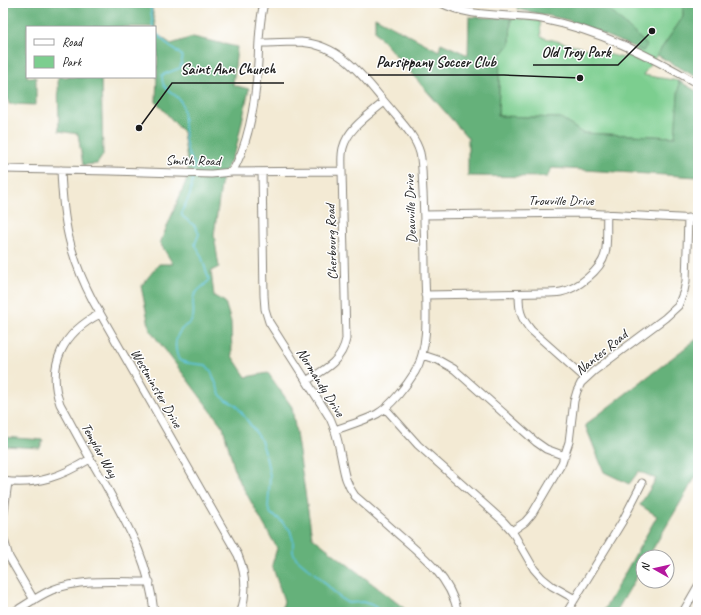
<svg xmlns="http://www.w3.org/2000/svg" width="701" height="615" font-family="Caveat,sans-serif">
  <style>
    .green { fill: #7cce8f; stroke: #4c7556 }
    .forest { fill: #65b17a; stroke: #40664b }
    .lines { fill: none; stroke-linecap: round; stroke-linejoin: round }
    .stream { stroke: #60c4de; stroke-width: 1.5 }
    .minor-casing { stroke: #888378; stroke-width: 9 }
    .minor { stroke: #fff; stroke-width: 7 }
    .labels { text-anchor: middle; stroke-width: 3; stroke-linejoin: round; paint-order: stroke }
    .street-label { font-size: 14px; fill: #1c1c1c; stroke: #fff }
    .leader { fill: none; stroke: #1c1c1c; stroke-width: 1.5 }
    .callout-dot { fill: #1c1c1c; stroke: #fff; stroke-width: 1.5 }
    .callout-label { font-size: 15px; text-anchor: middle; font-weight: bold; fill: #1c1c1c; stroke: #fff; stroke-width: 3; stroke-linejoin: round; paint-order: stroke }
  </style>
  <rect width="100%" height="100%" fill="#fff"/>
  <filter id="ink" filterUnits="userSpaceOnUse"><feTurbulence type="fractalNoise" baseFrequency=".025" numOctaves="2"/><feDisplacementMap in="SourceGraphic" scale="8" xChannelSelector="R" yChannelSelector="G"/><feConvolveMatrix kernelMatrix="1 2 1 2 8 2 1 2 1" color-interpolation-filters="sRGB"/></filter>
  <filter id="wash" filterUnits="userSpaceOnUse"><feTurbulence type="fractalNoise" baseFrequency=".012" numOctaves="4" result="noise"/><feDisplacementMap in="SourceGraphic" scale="16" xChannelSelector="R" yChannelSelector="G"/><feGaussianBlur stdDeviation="0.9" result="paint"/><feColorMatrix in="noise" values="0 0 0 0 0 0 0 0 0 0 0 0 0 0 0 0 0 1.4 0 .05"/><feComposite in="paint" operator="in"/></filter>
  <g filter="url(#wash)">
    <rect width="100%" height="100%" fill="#f3ead4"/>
    <!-- green -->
    <path class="green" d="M602,3H683V17L643,75L679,81L676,137L582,133L561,118L498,116L500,56L510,44L511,18L540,21L541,37L623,58L635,49L647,45Z"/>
    <!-- forest -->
    <path class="forest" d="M3,3H151L157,34L171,44L193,37L237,47L233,85L249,89L236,149L222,178L214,235L219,267L211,271L214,296L225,302L231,322L232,356L246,377L268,373L292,407L312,537L409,612H281L284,601L272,565L277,548L236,475L223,427L150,330L141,286L159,264H173L160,243L187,179L188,168L183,132L156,102L158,45H155V27H27V77H36V105L9,104L3,75Z
      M518,3H602L647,45L643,51L568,20L517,9Z
      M683,3H698V78L657,55L683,17Z
      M375,17L439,51L441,43L468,55L469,17L511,18L510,44L500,56L498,116L561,118L582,133L675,137L679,81L698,92V177L552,168L547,177L468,176V138L375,32Z
      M58,77H101L103,155L97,164L83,165L78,134L59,131Z
      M698,338V473L648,557H643V566L616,612H603L657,516L640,505L656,479L639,471L629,484L604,472L585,425Z
      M3,437L43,440L40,448L3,446Z"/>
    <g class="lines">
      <!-- stream -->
      <path class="stream" d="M150,3L153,27
        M155,32C160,36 164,41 169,46C178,53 186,53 180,68L162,75C161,92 174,90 181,102C182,104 183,108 183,111C185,126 183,153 194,162V170
        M193,176L190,195L182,211V216L195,226L199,234L195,244L202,258L209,280C205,286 197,289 194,296C191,303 196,313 192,320C191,323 188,324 185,326C174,335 174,348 179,360L187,363L206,365L211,371L220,394L224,399L236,405L260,438L265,452L270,476L268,508L271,514L279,519L290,530L293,540V552L296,558L320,578L340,598L348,603L363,602L375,606L380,612"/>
    </g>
  </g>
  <g filter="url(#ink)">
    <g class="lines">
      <defs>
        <path id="minor" d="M441,3C472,19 508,13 542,19C598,30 649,55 698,84
          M259,43C273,43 287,42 301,42C342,45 364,78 388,106C400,121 415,135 420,153C423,166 422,180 423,192C424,218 425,245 425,271C425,301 431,345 415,372C407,385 391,406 377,414C364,421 349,425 335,430
          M3,169L111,171L211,174L232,172C250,142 256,96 258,62C259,42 259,22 264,3
          M61,170C63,221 69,255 93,301L238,555C246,574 247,593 241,612
          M232,172L342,171
          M262,172L264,296L265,309L269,322L330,418C335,429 338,440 340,452C344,470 344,481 355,496C370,509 385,522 399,535C425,557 450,578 458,612
          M424,215L584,213L698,219
          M519,294C519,310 520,317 531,330L585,378
          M425,295L543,293C549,293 555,293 561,292C577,289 601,270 605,254C608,242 606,227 607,214
          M100,314C64,332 46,364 60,404C75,431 89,458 105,484C129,528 149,561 154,612
          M423,355L438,360L454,369L536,442L546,449L565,456
          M306,381C324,370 342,361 346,339L342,171C342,163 341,156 343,148C348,128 369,115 384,102
          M385,408L418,445L503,521L512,531L534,569L542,578L552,586L575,599
          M3,481C37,486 62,476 90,459
          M3,519L8,482
          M512,531L525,522L532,514L562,463L569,442L574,401L577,391L581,383L594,371L665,318L678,306L684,291L686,281L688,218
          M3,536L9,557L34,600
          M14,612C27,604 38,596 52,590C82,578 118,582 150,582
          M567,612L622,522L642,483
          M683,612L698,586"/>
      </defs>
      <!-- minor casing -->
      <use href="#minor" class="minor-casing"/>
      <!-- minor -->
      <use href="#minor" class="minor"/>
    </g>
  </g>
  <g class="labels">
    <!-- street labels -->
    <g class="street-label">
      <text transform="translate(193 160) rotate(1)" y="5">Smith Road</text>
      <text x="561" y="205">Trouville Drive</text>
      <text transform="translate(410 209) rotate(-92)" y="5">Deauville Drive</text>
      <text transform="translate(331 242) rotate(-92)" y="5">Cherbourg Road</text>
      <text transform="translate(601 352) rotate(-39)" y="5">Nantes Road</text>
      <text transform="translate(321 382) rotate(58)" y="5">Normandy Drive</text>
      <text transform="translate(157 388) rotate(60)" y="5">Westminster Drive</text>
      <text transform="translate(100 450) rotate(61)" y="5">Templar Way</text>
    </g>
  </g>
  <!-- callouts -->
  <path class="leader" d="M652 31L618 65H533M580 78L504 75H368M139 128L172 83H284"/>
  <g class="callout-dot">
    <circle cx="652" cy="31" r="4"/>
    <circle cx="580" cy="78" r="4"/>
    <circle cx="139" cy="128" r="4"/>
  </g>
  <g class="callout-label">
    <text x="576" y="57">Old Troy Park</text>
    <text x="436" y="67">Parsippany Soccer Club</text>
    <text x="228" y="74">Saint Ann Church</text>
  </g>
  <!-- margin -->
  <rect width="701" height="615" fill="none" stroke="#fff" stroke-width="16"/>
  <!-- legend -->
  <rect x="26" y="26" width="130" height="52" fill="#ffffff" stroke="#a4a4a4"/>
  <rect x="34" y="39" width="20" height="6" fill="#ffffff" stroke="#a4a4a4"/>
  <text x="62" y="46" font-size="12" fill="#1c1c1c">Road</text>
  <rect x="34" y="56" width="20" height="12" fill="#7cce8f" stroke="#a4a4a4"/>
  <text x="62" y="66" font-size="12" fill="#1c1c1c">Park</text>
  <!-- north arrow -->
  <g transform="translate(655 569) rotate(278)"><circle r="19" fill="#ffffff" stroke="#a4a4a4"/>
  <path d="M0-3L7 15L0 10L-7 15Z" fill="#b5179e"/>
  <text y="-6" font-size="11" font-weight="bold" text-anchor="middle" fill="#1c1c1c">N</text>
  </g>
</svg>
